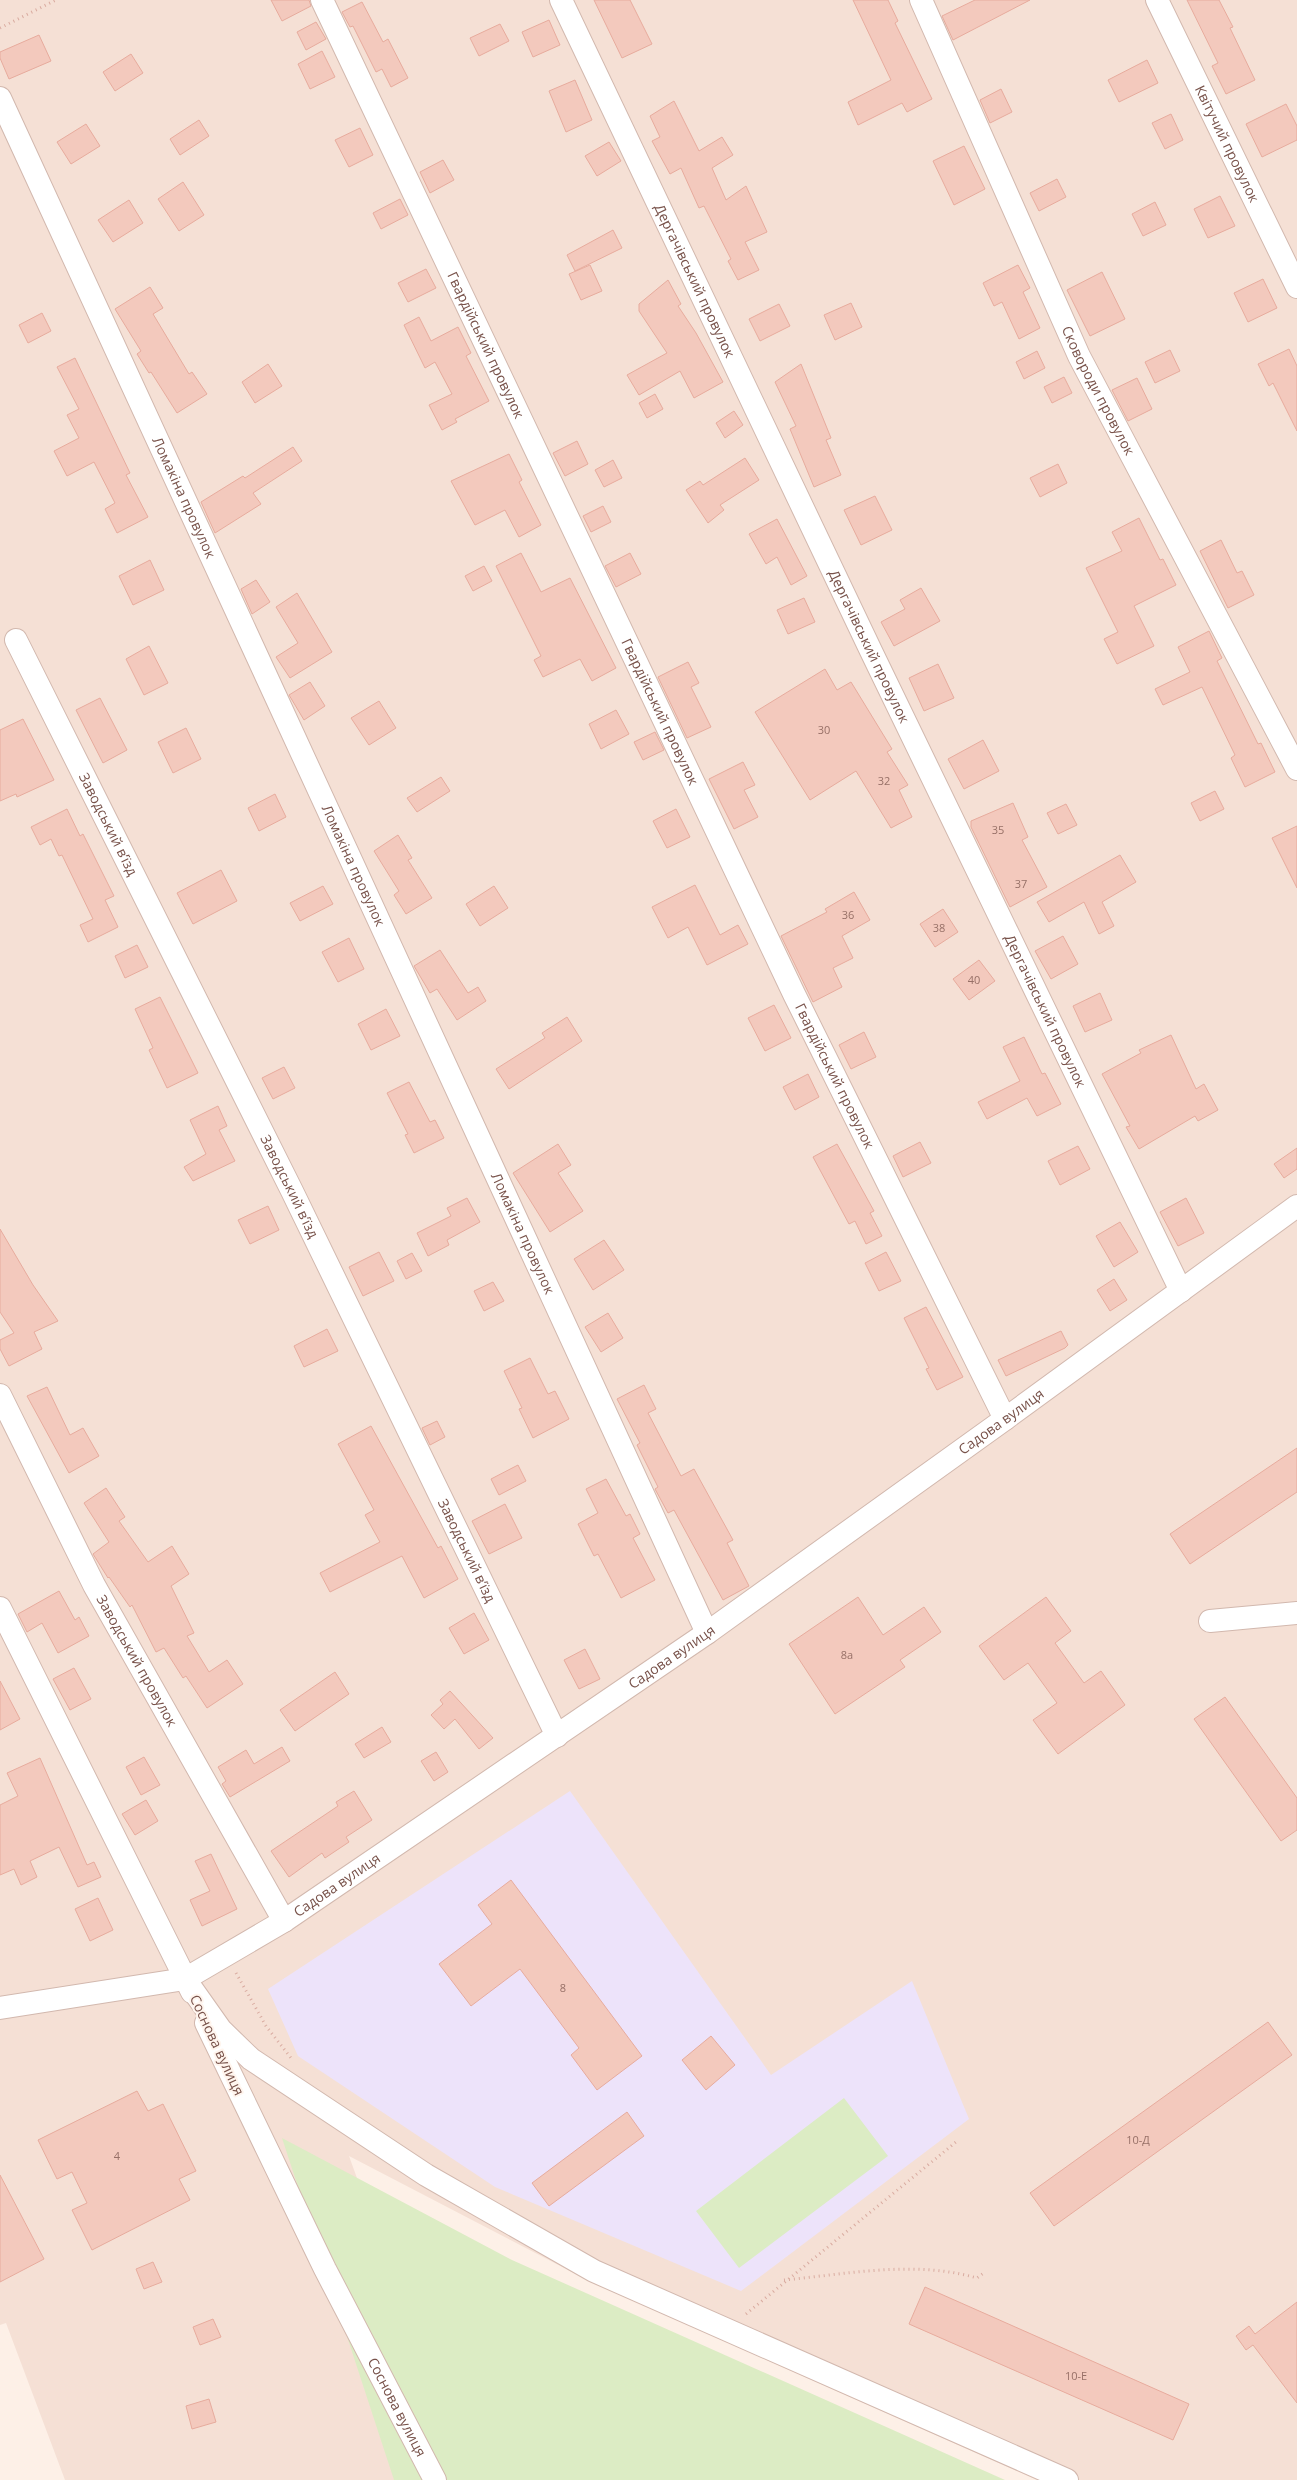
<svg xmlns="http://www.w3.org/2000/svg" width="1297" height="2480" font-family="'Open Sans',sans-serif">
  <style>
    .residential { fill: #f5e0d5 }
    .education { fill: #ede3fa }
    .green { fill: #dcecc4 }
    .building { fill: #f3c9bd; stroke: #e7ab9d }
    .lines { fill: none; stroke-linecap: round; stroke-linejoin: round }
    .minor-casing { stroke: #d2b8ae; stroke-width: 24 }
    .path { stroke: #d9aba0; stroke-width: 3; stroke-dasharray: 1 4; stroke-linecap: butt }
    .minor { stroke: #fff; stroke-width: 22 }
    .labels { text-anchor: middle; stroke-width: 4; stroke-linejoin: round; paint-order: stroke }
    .number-label { font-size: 11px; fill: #977067 }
    .street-label { font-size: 14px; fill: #78524a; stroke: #fff5ee }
  </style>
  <rect width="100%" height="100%" fill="#fdf0e7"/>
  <!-- residential -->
  <path class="residential" d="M0,0H1297V2480H1037L591,2282L349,2156L466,2480H65L6,2323L0,2325Z"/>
  <!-- education -->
  <path class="education" d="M570,1791L771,2075L912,1981L969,2119L741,2291L495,2187L298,2056L268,1989Z"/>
  <!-- green -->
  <path class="green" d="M844,2098L888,2156L739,2268L696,2211Z
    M282,2138L512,2260L1005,2480H394Z"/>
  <!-- building -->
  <path class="building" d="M271,0H309L311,6L282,21Z
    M594,0H630L652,44L622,58Z
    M853,0H888L898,21L895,23L932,99L907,112L902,103L858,125L848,102L891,80Z
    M975,0H1030L953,40L942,16Z
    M1187,0H1219L1233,27L1230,28L1255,80L1226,94L1212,66L1218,63Z
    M362,2L383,42L388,39L408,78L391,87L382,69L376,72L353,26L350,27L342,12Z
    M549,20L560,45L533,57L522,32Z
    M316,22L326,39L306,50L297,32Z
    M500,24L509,41L479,56L470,38Z
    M39,35L51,61L9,79L0,58V52Z
    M322,51L335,77L310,89L298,64Z
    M131,54L143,73L115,91L103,72Z
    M1147,60L1158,83L1119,102L1108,80Z
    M575,80L592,120L566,132L549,91Z
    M1001,89L1012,112L990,123L980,100Z
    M674,101L699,151L722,137L733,155L712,168L726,200L746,186L767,232L745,242L759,270L738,280L728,261L731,259L704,206L699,208L681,168L670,174L652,141L660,137L650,116Z
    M1286,104L1297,126V140L1262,157L1246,124Z
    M1171,114L1183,140L1165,149L1152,123Z
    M199,120L209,136L180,155L170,139Z
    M86,124L100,146L71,164L57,142Z
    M360,128L373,155L349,167L335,140Z
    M609,142L621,161L597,176L585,156Z
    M964,146L985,189L954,205L933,161Z
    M443,160L454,180L430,193L420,172Z
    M1057,179L1066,197L1039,211L1030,193Z
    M183,182L204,215L179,231L158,199Z
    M1220,196L1235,226L1208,238L1194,209Z
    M400,199L408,215L381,229L373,213Z
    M129,200L143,223L113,242L98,220Z
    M1155,202L1166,225L1143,236L1132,214Z
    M613,230L622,248L575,271L567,255Z
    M590,265L602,291L581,300L569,274Z
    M1018,265L1030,288L1023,292L1040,328L1019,339L1002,302L994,306L983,283Z
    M426,269L436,288L408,302L398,283Z
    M1102,272L1125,319L1090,336L1067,290Z
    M1263,279L1277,308L1248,322L1234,293Z
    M668,280L681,304L678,306L696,333L723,382L694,398L680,371L639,395L627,375L667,353L639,311V304Z
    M150,287L163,308L153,314L189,374L192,372L207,394L177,413L151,372L149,373L137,354L141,351L115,309Z
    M851,303L862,327L835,340L824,315Z
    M779,304L790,326L760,341L749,319Z
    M42,313L51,331L28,343L19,325Z
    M419,317L431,341L458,327L471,353L466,356L489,401L455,419L457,422L442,430L429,405L452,394L435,362L425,368L404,325Z
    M1289,349L1297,366V431L1273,383L1269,386L1258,364Z
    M1170,350L1180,371L1155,383L1145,362Z
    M1037,351L1045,368L1024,379L1016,362Z
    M75,358L130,473L126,475L148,517L117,533L105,509L115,503L94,462L67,476L54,451L79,438L67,415L79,409L57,367Z
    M268,364L282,386L255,403L242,382Z
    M801,364L831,438L826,440L841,475L814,487L790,429L796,426L775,382Z
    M1064,377L1072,393L1052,403L1044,387Z
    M1137,378L1152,409L1128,421L1112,390Z
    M655,394L663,409L647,418L639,403Z
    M734,411L743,425L725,438L716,423Z
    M577,441L588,464L565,476L553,453Z
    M293,447L302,461L253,493L261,504L215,533L201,502L243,476L245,478Z
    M509,454L522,480L519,482L541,525L519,537L505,510L475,525L451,481Z
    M745,458L759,480L720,505L724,510L708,523L686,490L700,481L703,485Z
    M613,460L622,478L604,487L595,470Z
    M1058,464L1067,483L1040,497L1030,478Z
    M875,496L892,530L861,545L844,510Z
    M603,506L611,522L591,532L583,516Z
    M1139,518L1160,560L1163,559L1176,585L1134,606L1154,646L1117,664L1104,639L1118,632L1086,568L1122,551L1112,532Z
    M777,519L807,576L791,585L777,557L766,564L749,534Z
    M1221,540L1237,573L1242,571L1254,595L1228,608L1200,551Z
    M521,553L541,592L570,578L616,668L592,681L580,659L543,677L534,660L541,656L496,566Z
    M630,553L641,574L616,587L605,566Z
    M150,560L164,590L133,605L119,576Z
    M484,566L492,581L473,591L465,576Z
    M256,580L270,602L252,614L241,589Z
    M921,588L940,621L894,646L881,622L905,609L900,600Z
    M297,593L332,652L290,678L276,657L298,643L276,607Z
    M804,598L815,622L788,634L777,610Z
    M1209,631L1222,658L1217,661L1258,744L1261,743L1275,772L1245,787L1231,758L1235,755L1202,687L1163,705L1155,689L1190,672L1178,647Z
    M149,646L168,683L144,695L126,659Z
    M688,662L699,683L691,687L711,727L687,738L658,677Z
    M938,664L954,698L924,711L909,678Z
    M825,669L837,690L851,682L892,749L887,752L908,785L899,790L912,817L891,828L856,771L810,800L755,712Z
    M310,682L325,706L304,720L289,695Z
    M100,698L127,750L103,763L76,710Z
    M379,701L396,728L369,745L351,718Z
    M616,710L629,734L601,749L589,724Z
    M23,719L54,780L17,797L16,794L0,801V730Z
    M186,728L201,759L173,773L158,742Z
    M655,732L664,750L643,760L634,742Z
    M983,740L999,771L964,789L948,759Z
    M743,762L755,785L744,790L758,817L734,829L709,779Z
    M441,777L450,791L417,812L407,798Z
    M1215,791L1224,809L1200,821L1191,803Z
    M275,794L286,817L259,831L248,808Z
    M1013,803L1028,837L1022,840L1047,887L1010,907L971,827V821Z
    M1066,804L1077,825L1058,834L1047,813Z
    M67,809L80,836L83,834L114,896L105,900L118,927L88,942L80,925L93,919L62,855L59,856L51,839L40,845L31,827Z
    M676,809L690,837L667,848L653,821Z
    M1297,826V888L1272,838Z
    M398,835L412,858L408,860L432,898L406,914L394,895L399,891L374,851Z
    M1120,855L1136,882L1102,902L1114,926L1099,934L1084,902L1049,922L1037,902Z
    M221,870L237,901L193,924L177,893Z
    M695,885L720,935L738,925L748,944L707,965L688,927L668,938L652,907Z
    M323,886L333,904L300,921L290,903Z
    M494,886L508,908L480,926L466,904Z
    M854,892L870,920L842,936L853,958L833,968L842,987L813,1002L781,936L827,912L825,909Z
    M943,909L958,932L935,947L920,924Z
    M1063,936L1078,964L1051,979L1035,951Z
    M349,938L364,969L338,982L322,952Z
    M137,945L148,967L125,978L115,956Z
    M440,950L468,993L478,987L486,1001L457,1020L437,989L430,993L414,966Z
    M979,960L995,981L969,1000L953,979Z
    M1100,993L1112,1020L1085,1032L1073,1006Z
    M160,997L198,1073L167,1088L149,1050L153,1048L135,1009Z
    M774,1005L791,1038L765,1051L748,1018Z
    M386,1009L400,1036L371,1050L358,1024Z
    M567,1017L582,1041L509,1089L496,1069L545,1038L542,1033Z
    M864,1032L876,1057L851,1069L839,1045Z
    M1171,1035L1196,1089L1204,1084L1218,1110L1198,1121L1195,1116L1139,1149L1126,1127L1130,1126L1102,1074L1141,1053L1139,1050Z
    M1024,1037L1042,1074L1045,1073L1061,1104L1037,1116L1027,1098L987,1119L978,1102L1020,1081L1003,1047Z
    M284,1067L295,1088L273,1099L262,1078Z
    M808,1074L819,1097L795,1110L783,1087Z
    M409,1082L430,1122L435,1120L444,1138L414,1153L405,1135L408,1134L387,1093Z
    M218,1106L227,1126L219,1130L235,1161L193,1181L184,1167L206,1154L190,1120Z
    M920,1142L931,1163L903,1177L893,1156Z
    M558,1144L571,1165L558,1173L583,1211L550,1232L513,1173Z
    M837,1144L874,1211L870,1213L882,1236L866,1244L855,1221L849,1224L813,1157Z
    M1078,1146L1090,1169L1060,1185L1048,1161Z
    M1297,1148V1169L1284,1178L1274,1164Z
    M467,1198L480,1222L447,1240L449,1245L428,1256L417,1233L451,1216L447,1208Z
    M1186,1198L1204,1233L1178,1246L1160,1212Z
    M268,1206L279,1230L250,1244L238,1220Z
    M1120,1222L1138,1252L1114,1267L1096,1236Z
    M0,1229L33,1285L58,1321L34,1332L42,1349L9,1366L0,1349V1340L14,1333L0,1312Z
    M604,1240L624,1270L593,1290L574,1259Z
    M379,1252L394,1281L363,1296L349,1267Z
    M886,1252L901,1281L879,1291L865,1263Z
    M412,1253L422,1271L406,1279L397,1261Z
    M1114,1279L1127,1300L1110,1311L1097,1290Z
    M493,1282L504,1301L484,1311L474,1291Z
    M926,1307L963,1377L937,1390L926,1369L929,1368L904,1318Z
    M608,1313L623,1338L601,1352L585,1327Z
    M327,1329L338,1351L304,1367L294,1346Z
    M1061,1331L1068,1345L1065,1348L1006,1376L998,1360Z
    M530,1358L548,1394L555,1391L569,1419L533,1438L519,1409L522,1408L504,1371Z
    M644,1385L656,1409L648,1413L681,1476L694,1469L733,1540L727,1543L749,1586L723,1600L674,1510L668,1513L655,1489L658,1487L637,1445L640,1443L617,1399Z
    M47,1387L70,1435L83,1428L99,1456L69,1473L27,1396Z
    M437,1421L445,1437L430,1445L422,1428Z
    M371,1426L438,1548L441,1546L458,1579L424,1598L402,1556L330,1592L320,1573L380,1542L365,1515L374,1510L338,1444Z
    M1297,1448V1492L1190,1564L1170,1534Z
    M518,1465L526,1481L499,1495L491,1479Z
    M606,1479L626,1516L630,1514L640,1534L633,1538L655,1580L621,1598L598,1554L594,1556L578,1524L598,1513L586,1489Z
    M106,1488L125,1517L119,1521L148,1562L172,1546L189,1574L171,1586L194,1633L187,1636L209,1672L227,1660L243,1684L207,1708L186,1676L183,1678L164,1648L156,1652L132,1605L130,1607L109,1577L108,1578L93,1554L109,1542L84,1503Z
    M505,1504L522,1538L489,1554L472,1521Z
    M59,1591L75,1620L79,1617L89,1636L58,1653L42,1623L27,1632L18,1614Z
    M858,1597L883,1635L924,1607L941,1632L900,1660L905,1667L835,1714L789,1644Z
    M1046,1597L1071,1631L1055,1643L1084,1683L1101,1671L1125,1705L1058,1754L1033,1720L1057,1703L1028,1663L1004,1680L979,1646Z
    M474,1613L489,1640L464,1654L449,1628Z
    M585,1649L600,1679L579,1689L564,1660Z
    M74,1668L91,1699L70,1710L53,1679Z
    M335,1672L349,1694L295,1731L280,1710Z
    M0,1681L20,1719L0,1730Z
    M450,1691L493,1738L479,1749L455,1719L444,1729L431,1715L443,1704L440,1700Z
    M1225,1697L1297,1798V1830L1281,1841L1194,1719Z
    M382,1727L391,1742L364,1758L355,1744Z
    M282,1747L290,1761L230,1797L222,1784L226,1781L218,1767L246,1750L254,1764Z
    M436,1752L448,1772L434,1781L421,1761Z
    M144,1757L160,1785L141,1795L126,1767Z
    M40,1758L87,1865L94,1862L101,1877L78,1887L59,1847L30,1861L37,1877L21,1885L14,1869L0,1875V1805L18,1796L7,1773Z
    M354,1791L372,1820L346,1837L349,1842L325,1858L322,1853L289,1877L271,1851L338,1806L336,1802Z
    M146,1800L158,1821L135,1835L122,1814Z
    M211,1854L237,1909L202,1926L190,1900L210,1891L195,1861Z
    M511,1880L642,2056L597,2090L571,2055L579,2048L520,1969L471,2006L439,1964L492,1924L478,1905Z
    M98,1898L113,1930L90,1941L75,1909Z
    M1268,2022L1292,2055L1054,2226L1030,2193Z
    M711,2036L735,2065L706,2090L682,2060Z
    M137,2091L148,2111L163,2104L196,2171L179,2179L190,2200L92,2250L72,2210L87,2203L72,2172L57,2179L38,2140Z
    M627,2112L644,2136L549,2206L532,2183Z
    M0,2175L44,2259L0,2282Z
    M153,2262L162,2282L144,2289L136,2269Z
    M925,2287L1189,2404L1173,2440L909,2324Z
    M1297,2302V2403L1253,2345L1246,2350L1236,2336L1249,2326L1255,2334Z
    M213,2319L221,2337L200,2345L193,2327Z
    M209,2399L216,2422L192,2429L186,2406Z"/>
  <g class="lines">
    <defs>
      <g id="minor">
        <path id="s1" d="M322,0L794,994L1005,1419"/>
        <path id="s2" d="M561,0L871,651L1181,1291"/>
        <path id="s3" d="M921,0L1079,356L1297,769"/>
        <path id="s4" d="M1157,0L1297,287"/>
        <path id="s5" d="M0,98L707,1633"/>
        <path id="s6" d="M16,640L292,1191L557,1736"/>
        <path id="s7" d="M0,1395L94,1585L284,1921"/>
        <path d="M0,1608L192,1992"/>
        <path d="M1210,1621L1297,1613"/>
        <path d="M185,1979L221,2030L251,2059L426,2175L594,2271L1067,2480"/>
        <path id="s8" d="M0,2008L185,1979L284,1921L707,1633L1005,1419L1297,1206"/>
        <path id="s9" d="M206,2023L325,2269L435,2480"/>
      </g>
    </defs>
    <!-- minor casing -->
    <use href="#minor" class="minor-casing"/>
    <!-- path -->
    <path class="path" d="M0,28L56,0
      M236,1973L266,2026L291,2058
      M784,2280C848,2274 915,2260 977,2278L985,2272
      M746,2314L956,2142"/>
    <!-- minor -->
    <use href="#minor" class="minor"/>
  </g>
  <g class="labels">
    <!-- number labels -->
    <g class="number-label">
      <text x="824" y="734">30</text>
      <text x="884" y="785">32</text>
      <text x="998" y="834">35</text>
      <text x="1021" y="888">37</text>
      <text x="848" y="919">36</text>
      <text x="939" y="932">38</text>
      <text x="974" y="984">40</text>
      <text x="847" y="1659">8а</text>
      <text x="563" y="1992">8</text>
      <text x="1138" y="2144">10-Д</text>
      <text x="117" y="2160">4</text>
      <text x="1076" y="2380">10-Е</text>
    </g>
    <!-- street labels -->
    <g class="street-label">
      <text dy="5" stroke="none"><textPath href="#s4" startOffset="160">Квітучий провулок</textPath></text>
      <text dy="5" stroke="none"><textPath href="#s2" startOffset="311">Дергачівський провулок</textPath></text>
      <text dy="5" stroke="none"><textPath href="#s1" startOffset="382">Гвардійський провулок</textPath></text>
      <text dy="5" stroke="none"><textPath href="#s3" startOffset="429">Сковороди провулок</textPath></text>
      <text dy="5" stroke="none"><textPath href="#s5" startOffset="440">Ломакіна провулок</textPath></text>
      <text dy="5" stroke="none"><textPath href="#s2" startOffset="716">Дергачівський провулок</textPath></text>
      <text dy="5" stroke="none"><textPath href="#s1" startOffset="788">Гвардійський провулок</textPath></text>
      <text dy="5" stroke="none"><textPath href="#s6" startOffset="206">Заводський в’їзд</textPath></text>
      <text dy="5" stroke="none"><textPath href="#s5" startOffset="845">Ломакіна провулок</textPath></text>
      <text dy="5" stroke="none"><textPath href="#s2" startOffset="1121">Дергачівський провулок</textPath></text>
      <text dy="5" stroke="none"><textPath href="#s1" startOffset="1192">Гвардійський провулок</textPath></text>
      <text dy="5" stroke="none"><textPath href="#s6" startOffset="611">Заводський в’їзд</textPath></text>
      <text dy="5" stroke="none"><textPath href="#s5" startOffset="1250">Ломакіна провулок</textPath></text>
      <text dy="5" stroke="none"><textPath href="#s8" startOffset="1176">Садова вулиця</textPath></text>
      <text dy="5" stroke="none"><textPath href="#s6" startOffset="1016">Заводський в’їзд</textPath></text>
      <text dy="5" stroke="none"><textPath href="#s8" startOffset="771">Садова вулиця</textPath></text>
      <text dy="5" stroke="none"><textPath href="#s7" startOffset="299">Заводський провулок</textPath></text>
      <text dy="5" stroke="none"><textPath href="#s8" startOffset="366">Садова вулиця</textPath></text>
      <text transform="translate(217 2045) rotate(65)" y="5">Соснова вулиця</text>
      <text dy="5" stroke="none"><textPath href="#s9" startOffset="429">Соснова вулиця</textPath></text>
    </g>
  </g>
</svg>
